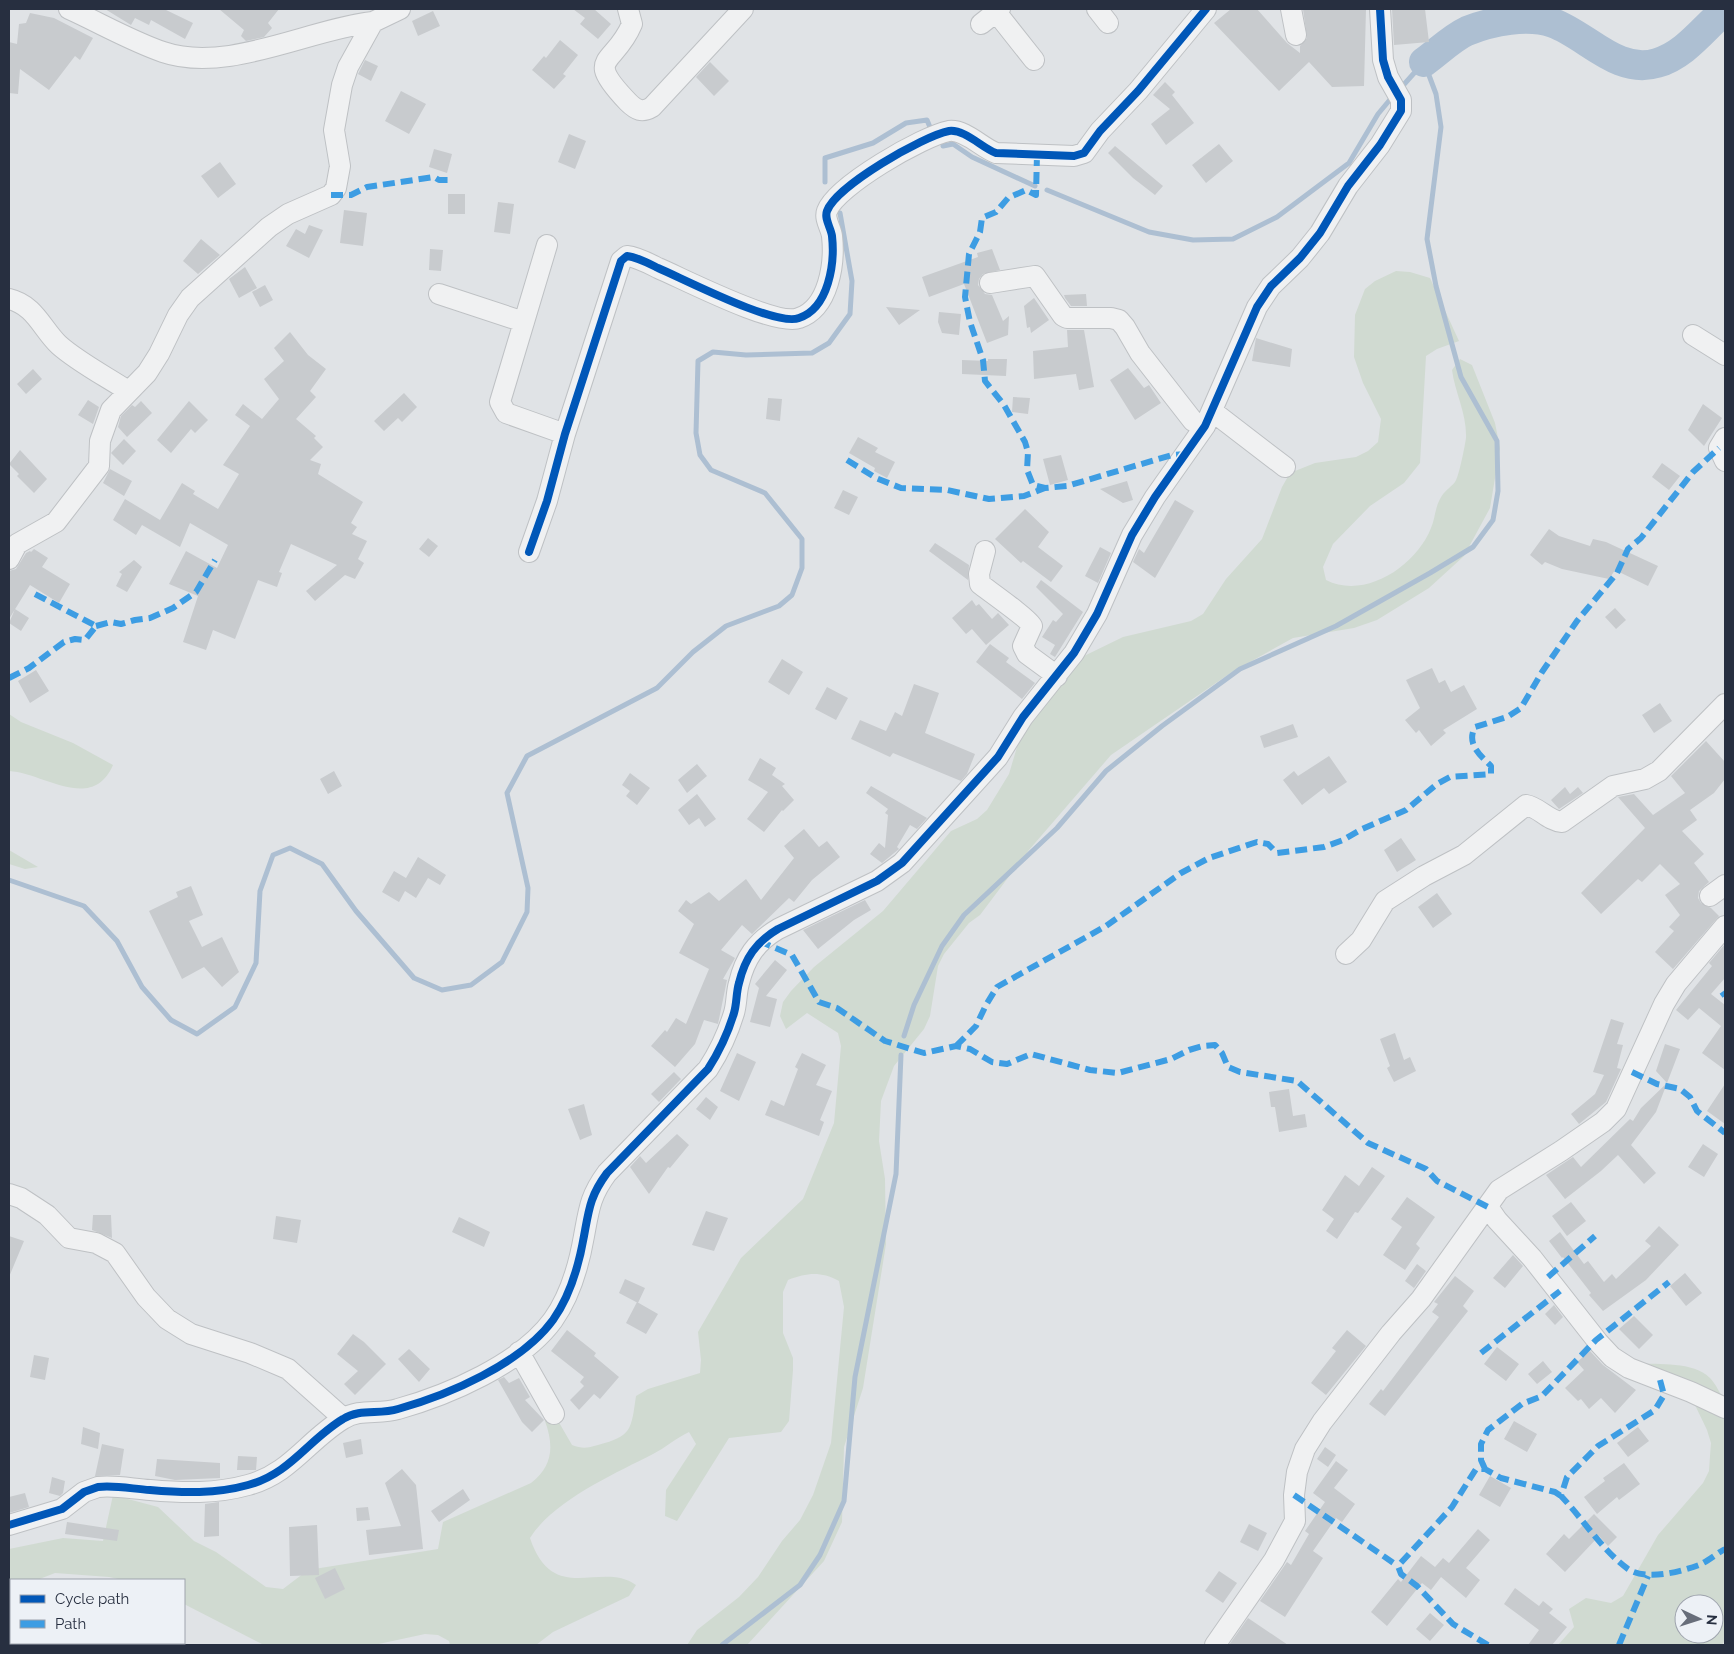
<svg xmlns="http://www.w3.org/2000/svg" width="1734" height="1654" font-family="Raleway,sans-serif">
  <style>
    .green { fill: #d0dad1; fill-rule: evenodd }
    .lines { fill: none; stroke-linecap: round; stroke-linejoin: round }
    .stream { stroke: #adbfd2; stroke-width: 5 }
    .river { stroke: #adbfd2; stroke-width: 30 }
    .building { fill: #c8cbce }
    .minor-casing { stroke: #bec1c4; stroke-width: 22 }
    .minor { stroke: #f0f1f2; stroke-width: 20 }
    .quiet { stroke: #3d9de3; stroke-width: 6; stroke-dasharray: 12 6; stroke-linecap: butt }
    .cycleway-casing { stroke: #edf1f6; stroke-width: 11 }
    .cycleway { stroke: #0057b8; stroke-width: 8 }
  </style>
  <rect width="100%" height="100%" fill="#e0e3e6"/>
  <!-- green -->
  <path class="green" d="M1396,271L1410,272L1430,278L1459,341L1437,349L1426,356L1420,463L1404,483L1370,506L1333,544L1323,567L1326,580C1365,600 1416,566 1431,528C1435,519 1435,508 1440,499C1444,491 1450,488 1455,482C1459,477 1465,445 1466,438C1467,414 1455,393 1452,370L1460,359L1472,365L1495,423L1500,448L1490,508L1464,556L1429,588L1377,620L1354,628L1293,638L1232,672L1111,755L1029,850L980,915L969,923L944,954L938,966L930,1016L924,1029L894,1066L881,1101L879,1141L885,1179L886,1244L863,1388L844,1447L842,1522L824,1561L747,1645H687L697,1630L739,1597L758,1577L782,1541L800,1520L813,1495L831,1443L844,1307L839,1281C820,1271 807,1273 788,1280L783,1292V1333L793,1358V1370L789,1421L781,1432L729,1438L677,1521L665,1516L666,1490L696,1444L689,1432C676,1438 665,1448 653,1454C614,1474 553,1501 530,1538C553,1607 601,1560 636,1585L629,1596L553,1632L536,1645H450L449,1641L438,1635L425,1634L374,1645H264L184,1604V1580H123L109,1577L55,1573L37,1580H11V1594L9,1597V1549L63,1538L103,1541L113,1495L158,1507L194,1541L216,1552L266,1587L283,1589L308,1570L438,1549L443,1522L531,1483C553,1466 554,1446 545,1421L557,1419L572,1445C583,1449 587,1448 598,1445C632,1436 631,1430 636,1396L648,1389L700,1373L701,1360L698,1332L741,1258L803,1199L834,1123L841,1046L838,1033L807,1013L786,1029L780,1016L783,1002L791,991L814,967L883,911L951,831L977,819L987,810L1009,774L1017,747L1030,722L1084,656L1123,637L1191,621L1203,614L1226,579L1262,539L1282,487L1290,473L1315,463L1356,457L1368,451L1378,442L1381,419L1363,383L1354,357L1355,315L1365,289L1375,281Z
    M9,714L21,722L73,743L113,765C92,813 44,773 9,771Z
    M9,850L38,867L25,869L9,864Z
    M1637,1363C1659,1365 1693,1361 1710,1378C1716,1384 1720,1394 1725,1401V1640L1722,1645H1558L1574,1627L1569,1609L1586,1598L1611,1603L1623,1596L1658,1535L1703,1483L1709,1471L1710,1456L1711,1443L1707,1430L1695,1405ZM1684,1604H1714V1634H1684Z"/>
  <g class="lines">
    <!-- stream -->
    <path class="stream" d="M943,146L953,144L972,157L1035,186
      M825,182V158L873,143L906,123L927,120L932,132
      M1047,190L1149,232L1193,240L1233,239L1277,217L1349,163L1378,114L1393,96
      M9,880L84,906L117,941L142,987L171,1020L197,1034L235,1007L256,963L260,891L273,855L290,848L322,864L356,911L414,978L442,990L471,985L502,962L527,912L528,888L507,793L527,756L657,688L693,652L726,626L779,606L792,595L802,568V539L765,493L711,470L700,455L696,433L698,361L713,352L746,355L812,353L829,343L850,314L852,281L840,213
      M904,1036L914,1005L942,946L964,915L1057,828L1106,771L1162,726L1240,669L1336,626L1430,573L1473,547L1493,520L1498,491L1497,441L1461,377L1436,286L1427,239L1441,127L1436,94L1424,62L1399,90
      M722,1645L800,1585L820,1555L844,1501L855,1377L896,1174L901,1055"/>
    <!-- river -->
    <path class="river" d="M1424,62C1438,52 1452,38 1467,31C1492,21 1528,14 1553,23C1587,35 1617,75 1657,63C1685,55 1703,29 1725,10"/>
  </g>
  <!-- building -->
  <path class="building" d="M105,9H164L193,23L185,39L151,20L149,25L135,18L131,25Z
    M219,9H279L268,23L272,28L264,37L246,41L241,36L244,30Z
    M573,9H594L611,24L598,39L580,24L585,18Z
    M1231,9H1257L1287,43L1300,53V46L1307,38L1303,9H1366L1364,86L1332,87L1309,62L1279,91L1214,23Z
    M1392,9H1425L1429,42L1394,45Z
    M433,11L440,26L418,36L412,21Z
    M30,13L54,18L93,38L80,60L75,56L49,90L20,69L18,94L9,93V42L17,44L19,24L26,23Z
    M560,40L578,55L563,74L566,76L554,89L532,70L544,56L546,58Z
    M365,60L378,66L371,81L358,74Z
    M710,62L729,81L714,96L696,77Z
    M1165,82L1175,92L1172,95L1194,123L1166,145L1151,124L1170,109L1153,95Z
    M401,91L426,104L409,134L385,121Z
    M569,134L586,141L575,169L558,162Z
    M1219,144L1233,161L1206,183L1192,165Z
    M1115,146L1163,186L1155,195L1133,178L1108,153Z
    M434,149L452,154L447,173L429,167Z
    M220,162L236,184L218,198L201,176Z
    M448,194H465V214H448Z
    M498,202L514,204L510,234L494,232Z
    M344,210L367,213L363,246L340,243Z
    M309,225L323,230L309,258L286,246L296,229L305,234Z
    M201,239L220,255L198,274L183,261Z
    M430,249L443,250L441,271L429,270Z
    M992,249L1000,270L983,274L979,279L978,285L985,294L992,295L1003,321L1009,316L1008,335L987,343L964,284L929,297L922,277L978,257L977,253Z
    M245,267L257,288L239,298L229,279Z
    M265,285L273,300L260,307L252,292Z
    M1086,294L1087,306H1071L1065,298L1064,295Z
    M1034,298L1049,320L1031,333L1030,327L1027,328L1024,306Z
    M886,307L920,310L899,325Z
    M939,312L961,314L959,335L942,333L938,322Z
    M1067,330H1084L1094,387L1079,390L1076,374L1034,379L1033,351L1068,347Z
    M290,332L308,355L326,369L310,391L316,397L296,419L316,436L314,438L323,447L310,460L321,464L318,474L363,502L351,523L357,527L352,534L367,541L358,559L364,563L355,579L345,575L315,601L306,591L337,565L291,544L279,572L282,573L277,587L258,580L235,639L213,630L206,650L183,642L198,596L169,584L186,551L217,568L228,545L190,523L180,547L142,525L136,535L113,520L125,499L160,520L182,483L195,491L193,494L218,509L239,474L223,465L250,426L235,415L243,404L262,419L279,399L264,379L284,361L274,348Z
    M1256,338L1292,349L1290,367L1252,361Z
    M988,359H1007L1006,376L962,374V360L988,361Z
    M1128,368L1144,388L1149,385L1161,403L1135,420L1110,380Z
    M33,369L42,379L26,394L17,384Z
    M404,393L417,407L402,422L398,418L384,431L374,421Z
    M1013,397L1030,398L1028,414L1012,412Z
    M768,398L782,399L780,421L766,419Z
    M88,400L99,407L93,424L78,415Z
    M141,401L152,413L127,437L118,427L121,416L132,405L135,407Z
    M189,401L208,420L195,433L191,429L171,453L157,440Z
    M1703,404L1722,418L1704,446L1688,430Z
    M858,437L878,448L875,452L895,462L887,478L874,471L875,468L849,453Z
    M124,439L136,451L123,465L111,453Z
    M20,450L47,479L34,493L17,476L19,474L9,464Z
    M1061,455L1068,480L1050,485L1043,459Z
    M1662,463L1680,476L1669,490L1652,477Z
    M110,469L132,481L124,496L103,483Z
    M1127,481L1133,500L1123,503L1100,489Z
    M843,490L858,497L849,515L834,508Z
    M1175,500L1194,511L1155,578L1133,562L1139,549L1144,553Z
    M1025,509L1049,532L1038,547L1063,566L1051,582L1023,561L1021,563L995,539Z
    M1549,529L1559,536L1590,546L1593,539L1606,542L1658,566L1648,586L1615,570L1609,579L1562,569L1545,562L1542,565L1530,555Z
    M428,538L438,546L429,557L419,549Z
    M935,543L969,565L968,580L929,551Z
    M1100,547L1111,553L1098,583L1085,576Z
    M34,549L48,558L42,567L70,584L59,603L30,585L9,619V571L16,569L26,553L30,551L31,552Z
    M134,560L142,567L127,592L116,586L122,574L119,572Z
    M1041,580L1083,612L1055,657L1050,654L1055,645L1042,637L1053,620L1056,622L1063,614L1036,587Z
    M972,600L976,606L979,604L992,619L998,613L1009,625L986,645L972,629L966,634L952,618Z
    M1615,608L1626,620L1616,629L1605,617Z
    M15,609L29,618L21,631L9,623Z
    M990,644L1009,658L1006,662L1035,683L1022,699L976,662Z
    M782,659L803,672L789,695L768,682Z
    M1432,668L1439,683L1445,680L1451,692L1464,685L1477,709L1443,730L1446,733L1431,746L1419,730L1416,733L1405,720L1420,708L1406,680Z
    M36,670L49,691L30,703L18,681Z
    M914,684L939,693L925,733L975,754L967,774L961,781L893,753L890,757L851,739L860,720L886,731L895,712L902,716Z
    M827,687L848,698L836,720L815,709Z
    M1660,703L1672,721L1654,733L1642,715Z
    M1293,724L1298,737L1264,748L1260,736Z
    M1706,741L1725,762V779L1714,793L1690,810L1697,820L1682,831L1704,854L1694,863L1709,882L1699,891L1698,898L1701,903L1711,908L1719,916L1673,969L1655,952L1674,931L1669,927L1680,915L1665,895L1680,884L1660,864L1642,882L1638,879L1601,914L1581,893L1645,828L1618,797L1634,794L1653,815L1685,793L1671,776Z
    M1329,756L1347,782L1329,794L1324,788L1302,805L1283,780L1294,771L1298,776Z
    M760,758L776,768L772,775L785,784L782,786L794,800L783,811L782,810L764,832L747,819L768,792L748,780Z
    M697,764L707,776L687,793L678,780Z
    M334,771L342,786L328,794L320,779Z
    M630,773L650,788L637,805L626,796L630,791L622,785Z
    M871,786L927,818L917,829L910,825L897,847L899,849L882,863L870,854L879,843L885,848L888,815L885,813L888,809L866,793Z
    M1565,787L1570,794L1578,787L1583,793L1559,809L1551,800Z
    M697,794L716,819L705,827L699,818L689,825L678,810Z
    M804,829L819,847L827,841L840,857L812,880L794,902L789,898L752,934L742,925L721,950L735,958L723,979L727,980L718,1024L704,1020L695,1044L675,1067L651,1046L665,1030L667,1032L676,1018L686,1024L709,969L679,953L694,924L678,911L686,900L691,904L709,892L719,901L746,879L761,900L794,858L784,846Z
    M1401,838L1416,860L1397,872L1384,850Z
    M418,857L446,875L440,885L428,878L416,898L405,891L399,902L382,892L394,871L406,878Z
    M191,886L203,915L189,921L202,947L222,937L239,972L222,987L204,967L182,979L149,911L178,897L176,892Z
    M1437,893L1452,914L1433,928L1418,907Z
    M865,900L871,910L854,920L818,949L803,930Z
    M1725,944V978L1711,994L1725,1005V1070L1702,1053L1721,1026L1699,1008L1688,1020L1676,1010L1712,966L1709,963Z
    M775,960L787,970L766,996L777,999L770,1027L750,1022L759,988L755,984Z
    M1611,1019L1624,1023L1617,1044L1623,1045L1617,1068L1621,1069L1606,1102L1579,1124L1571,1114L1595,1094L1604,1075L1593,1072Z
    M1395,1033L1404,1060L1410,1057L1416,1071L1394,1082L1387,1068L1390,1066L1380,1039Z
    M1665,1044L1680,1049L1656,1112L1631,1145L1656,1173L1644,1184L1618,1155L1601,1171L1565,1199L1546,1175L1573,1157L1581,1167L1630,1119L1633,1121L1641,1108L1667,1083L1656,1071Z
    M737,1053L756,1062L739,1101L720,1091Z
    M802,1053L826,1065L816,1085L832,1091L820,1120L824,1122L819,1136L765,1115L771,1100L784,1106L798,1069L795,1067Z
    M674,1072L681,1079L659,1102L651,1094Z
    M1725,1084V1124L1707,1111Z
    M1289,1089L1293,1116L1305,1114L1307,1127L1279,1132L1275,1107H1271L1269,1092Z
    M706,1097L718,1107L710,1120L696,1109Z
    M584,1104L592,1135L580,1140L568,1109Z
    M677,1134L689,1145L670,1168L668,1167L649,1194L630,1167L640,1156L646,1163Z
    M1703,1144L1718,1154L1704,1177L1688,1167Z
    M1372,1167L1385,1176L1358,1213L1355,1212L1337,1239L1326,1231L1334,1219L1322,1210L1345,1175L1359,1186Z
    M1407,1197L1435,1217L1416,1244L1420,1248L1405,1270L1383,1255L1402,1227L1391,1219Z
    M1571,1202L1586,1221L1567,1236L1552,1216Z
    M706,1211L728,1218L714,1251L692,1245Z
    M93,1215H111L112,1238L92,1230Z
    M276,1216L301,1220L297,1243L273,1239Z
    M459,1217L490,1232L484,1247L452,1232Z
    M1659,1226L1679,1245L1646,1280L1603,1311L1589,1295L1591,1293L1563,1257L1562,1258L1549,1241L1560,1232L1584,1264L1588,1261L1604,1282L1612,1274L1616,1279L1651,1246L1645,1241Z
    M9,1236L24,1241L9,1277Z
    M1513,1255L1523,1266L1505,1288L1493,1278Z
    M1417,1264L1426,1271L1414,1288L1405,1281Z
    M1685,1273L1702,1293L1686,1306L1670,1286Z
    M1455,1276L1474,1291L1463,1306L1468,1311L1385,1416L1369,1404L1381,1389L1383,1391L1439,1317L1432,1312L1438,1304L1434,1302Z
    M625,1279L645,1288L638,1303L619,1293Z
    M637,1302L658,1314L646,1334L626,1323Z
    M1554,1305L1563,1317L1555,1325L1545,1314Z
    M1634,1316L1653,1335L1639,1349L1619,1329Z
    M567,1330L596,1353L594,1356L619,1377L600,1399L594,1394L579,1410L570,1400L584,1386L580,1382L584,1377L551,1351Z
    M1347,1330L1366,1346L1326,1395L1311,1383L1336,1351L1332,1348Z
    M353,1334L364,1342L386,1364L355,1395L344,1384L358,1371L337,1354Z
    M1497,1347L1519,1364L1506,1381L1484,1364Z
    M409,1349L430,1369L419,1382L398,1359Z
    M1590,1351L1603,1365L1636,1390L1615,1413L1601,1398L1589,1409L1581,1399L1578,1401L1565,1388L1584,1370L1577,1362Z
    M34,1355L49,1358L45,1380L30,1377Z
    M1543,1361L1552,1372L1537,1384L1528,1374Z
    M504,1377L509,1383L519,1378L530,1397L525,1400L544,1420L532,1432L522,1422L498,1380Z
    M1514,1421L1537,1434L1527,1452L1504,1439Z
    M83,1427L100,1433L98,1449L81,1444Z
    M1638,1427L1649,1441L1628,1457L1617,1443Z
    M361,1439L363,1454L346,1458L343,1443Z
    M102,1444L124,1449L120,1475L95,1476Z
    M1325,1447L1336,1455L1328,1467L1317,1459Z
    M238,1456L257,1457L256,1470H237Z
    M157,1459L220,1463V1478L175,1480L155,1476Z
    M1336,1461L1348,1470L1334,1488L1355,1504L1342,1522L1336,1518L1313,1551L1323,1558L1285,1617L1260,1601L1287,1562L1291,1565L1309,1534L1305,1531L1325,1502L1313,1493Z
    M1624,1463L1640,1484L1619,1500L1617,1497L1597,1514L1584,1497L1605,1481L1603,1478Z
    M402,1469L416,1485L423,1549L369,1555L366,1530L401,1526L385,1483Z
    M1490,1476L1511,1488L1500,1507L1479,1495Z
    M52,1477L65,1481L63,1493L60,1496L49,1493Z
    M463,1489L470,1500L439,1522L431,1511Z
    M25,1493L29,1507L9,1513V1497Z
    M219,1502V1536L204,1537L205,1504Z
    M368,1507L370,1520L357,1521L356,1508Z
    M1594,1514L1617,1537L1608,1546L1599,1536L1565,1572L1546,1554L1564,1534L1569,1539Z
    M67,1522L119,1530L117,1541L65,1534Z
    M1249,1524L1267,1533L1258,1551L1240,1542Z
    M317,1525L319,1575L290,1576L289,1527Z
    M1478,1529L1490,1540L1466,1568L1480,1580L1466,1598L1441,1577L1431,1590L1422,1583L1387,1626L1371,1612L1398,1579L1401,1582L1421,1556L1435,1567L1443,1558L1449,1563Z
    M335,1568L345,1589L325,1599L315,1578Z
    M1219,1571L1237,1583L1223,1603L1205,1591Z
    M1515,1588L1539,1606L1543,1601L1553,1609L1549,1613L1567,1627L1552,1645H1528L1539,1630L1504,1604Z
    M1430,1613L1444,1625L1430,1641L1416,1629Z
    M1248,1618L1288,1645H1229Z"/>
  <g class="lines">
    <defs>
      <path id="minor" d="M69,9C100,23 131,41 163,52C227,74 309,29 373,22
        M628,9L632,24C614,67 583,55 628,102C636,110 642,113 652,107L743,9
        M1097,9L1108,23
        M1291,9L1296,35
        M996,12L1034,60
        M981,24L1000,9
        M547,245L500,402L506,413L565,434
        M990,283L1035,276L1063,316L1067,318H1111L1119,320L1125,327L1140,353L1193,421L1205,426
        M439,294L524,322
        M9,299C35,305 42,329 59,345C78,362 107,377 128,391
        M1693,335L1725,355
        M1212,411L1285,467
        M1725,438L1719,448L1725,461
        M985,551L979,574L980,584C989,591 1029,619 1032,626L1023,646L1027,654L1057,676
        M529,552L547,501L565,434L621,261L627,256C637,257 648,263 658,268C684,279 776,327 799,318C829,308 835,263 832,236C831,228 824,219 827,211C836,186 923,136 949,131C965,129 982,148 996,153L1074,156L1084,153L1100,131L1138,91L1206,9
        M9,559L17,544L56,522L99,466L100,441L111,410L147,373L159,354L178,315L190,298L269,227L288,214L331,195L336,188L340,166L334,130L342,85L348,67L373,22L400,9
        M1710,896L1725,885
        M1346,954L1361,940L1385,901L1424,876L1464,855L1526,805C1539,807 1548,821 1562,822L1613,786L1645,779L1659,771L1725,704
        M9,1194L21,1198L47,1215L69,1238L96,1243L115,1253L146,1297L167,1319L191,1334L250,1353L288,1369L343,1418
        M1488,1207L1497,1220L1532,1258L1598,1342L1612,1357L1629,1368L1691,1392L1725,1408
        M519,1352L554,1414
        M9,1525L62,1509L84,1492L98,1487C115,1485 133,1489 150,1490C183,1493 216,1494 248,1485C290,1474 308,1440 343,1419C360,1408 379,1415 398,1409C448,1395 521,1364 553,1320C570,1296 579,1265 584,1236C589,1209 590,1196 607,1173L708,1069C719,1052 728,1033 734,1013C737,1003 736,993 739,983C745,958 756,942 778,929L877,881L902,863L998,757L1023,717L1074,653L1097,614L1132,535L1155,497L1205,426L1257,307L1271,286L1300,258L1320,233L1348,186L1380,145L1401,111V100L1388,77L1383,60L1380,9
        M1215,1645L1274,1560L1295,1521L1294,1495L1297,1472L1305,1449L1322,1422L1391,1333L1421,1299L1499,1190L1561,1151L1603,1122L1616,1109L1664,1004L1676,984L1725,926"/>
    </defs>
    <!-- minor casing -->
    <use href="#minor" class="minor-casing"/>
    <!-- minor -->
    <use href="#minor" class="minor"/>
    <!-- quiet -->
    <path class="quiet" d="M1037,154L1036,195L1026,190L1008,198L996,212L982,218L980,232L969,254L965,297L970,322L983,360L985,381L1004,405L1025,442L1028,452L1027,470L1033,485L1045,488L1067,486L1172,455L1186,454
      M331,195H351L367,187L434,177L439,180H450
      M847,460L876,478L901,488L947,490L989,499L1024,496L1045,488
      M96,626L111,622L121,624L135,620L150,618L173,608L196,592L215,560
      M9,678L29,668L64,642L75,639L85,640L96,626L33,593
      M759,941L792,955L819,1002L837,1008L885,1041L924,1053L956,1046L970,1049L992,1062L1007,1064L1031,1054L1090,1070L1118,1073L1171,1059L1189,1050L1203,1046L1215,1045L1222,1053L1228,1067L1240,1072L1297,1081L1368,1143L1426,1169L1437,1181L1488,1207
      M1722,992L1725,996
      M956,1046L976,1026L986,1005L997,987L1106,926L1181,873L1209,858L1257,842L1268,844L1277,853L1324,847L1343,840L1362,829L1406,810L1437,784L1450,777L1491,774V766C1480,755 1466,744 1475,727L1507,717L1521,708L1542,672L1577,621L1617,573L1628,549L1641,538L1693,472L1719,448
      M1632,1072L1657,1084L1680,1089L1690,1097L1697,1111L1725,1133
      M1548,1277L1595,1236
      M1481,1353L1560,1291
      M1660,1380L1664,1395L1655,1410L1598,1446L1567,1477L1561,1496C1583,1519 1602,1550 1628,1569C1646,1581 1680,1572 1699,1565C1708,1561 1716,1554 1725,1549
      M1485,1469L1481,1460V1444L1488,1430L1522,1404L1542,1396L1596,1340L1669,1282
      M1294,1495L1398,1566
      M1488,1645L1453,1624L1417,1586L1401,1574L1398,1566L1452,1507L1476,1469H1485L1501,1478L1555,1492L1561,1496
      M1619,1645L1648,1576"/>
    <defs>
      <path id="cycleway" d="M529,552L547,501L565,434L621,261L627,256C637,257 648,263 658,268C684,279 776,327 799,318C829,308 835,263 832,236C831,228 824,219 827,211C836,186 923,136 949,131C965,129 982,148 996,153L1074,156L1084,153L1100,131L1138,91L1206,9
        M9,1525L62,1509L84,1492L98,1487C115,1485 133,1489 150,1490C183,1493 216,1494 248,1485C290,1474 308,1440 343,1419C360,1408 379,1415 398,1409C448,1395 521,1364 553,1320C570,1296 579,1265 584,1236C589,1209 590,1196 607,1173L708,1069C719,1052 728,1033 734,1013C737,1003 736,993 739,983C745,958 756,942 778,929L877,881L902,863L998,757L1023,717L1074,653L1097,614L1132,535L1155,497L1205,426L1257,307L1271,286L1300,258L1320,233L1348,186L1380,145L1401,111V100L1388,77L1383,60L1380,9"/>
    </defs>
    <!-- cycleway casing -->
    <use href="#cycleway" class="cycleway-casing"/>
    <!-- cycleway -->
    <use href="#cycleway" class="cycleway"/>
  </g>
  <!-- border -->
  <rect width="1734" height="1654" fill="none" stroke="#272f40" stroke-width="20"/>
  <!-- legend -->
  <rect x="10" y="1579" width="175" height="65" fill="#edf1f6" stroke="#9ea3ad"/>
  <rect x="20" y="1595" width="25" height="8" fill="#0057b8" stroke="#9ea3ad"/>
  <text x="55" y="1604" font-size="15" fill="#272f40">Cycle path</text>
  <rect x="20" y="1620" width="25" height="8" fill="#3d9de3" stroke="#9ea3ad"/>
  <text x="55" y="1629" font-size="15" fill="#272f40">Path</text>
  <!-- north arrow -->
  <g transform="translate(1699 1619) rotate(94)"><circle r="24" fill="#edf1f6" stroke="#9ea3ad"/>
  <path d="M0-4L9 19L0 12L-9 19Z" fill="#686e7a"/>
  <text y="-8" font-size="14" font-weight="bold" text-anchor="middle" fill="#272f40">N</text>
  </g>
</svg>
